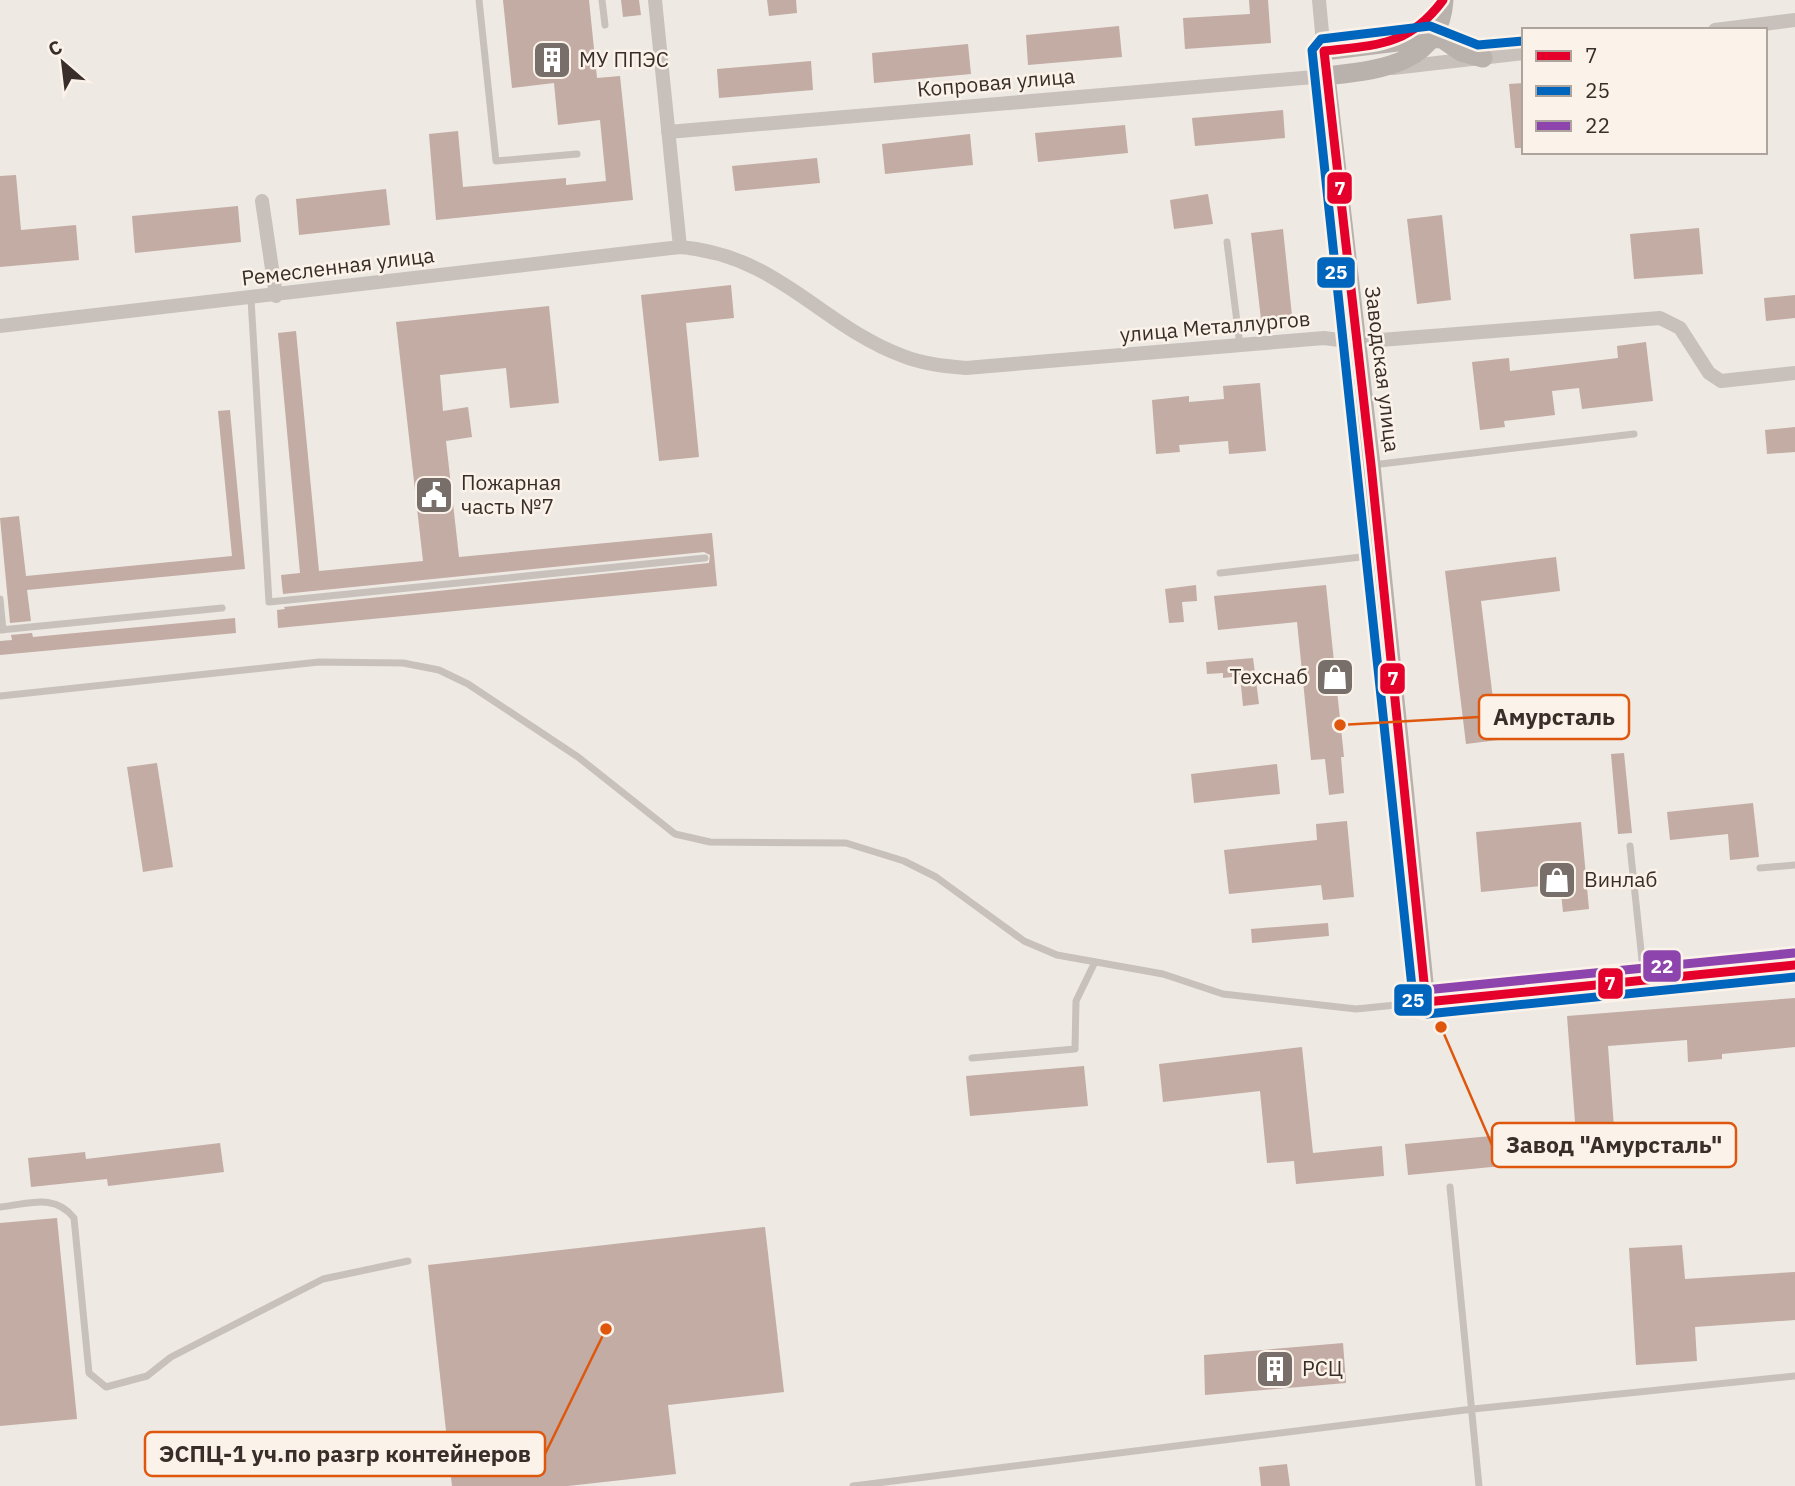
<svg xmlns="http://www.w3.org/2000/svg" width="1795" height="1486" font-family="'IBM Plex Sans',sans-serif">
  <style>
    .building { fill: #c2aca4 }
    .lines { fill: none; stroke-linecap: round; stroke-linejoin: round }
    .lane { stroke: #c8c1bb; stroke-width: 7 }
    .street { stroke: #c8c1bb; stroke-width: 14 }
    .secondary { stroke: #b8b1ac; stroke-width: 19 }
    .bus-1-casing { stroke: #fbf3ea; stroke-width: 14 }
    .bus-2-casing { stroke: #fbf3ea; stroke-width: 14 }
    .bus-3-casing { stroke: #fbf3ea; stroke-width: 14 }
    .bus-1 { stroke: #e4002b; stroke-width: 9 }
    .bus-2 { stroke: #0065bd; stroke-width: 9 }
    .bus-3 { stroke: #8e44ad; stroke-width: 9 }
    .labels { text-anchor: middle; stroke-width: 5; stroke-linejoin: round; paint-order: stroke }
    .poi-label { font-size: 21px; fill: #392e29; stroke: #fbf3ea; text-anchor: start }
    .street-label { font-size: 21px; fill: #392e29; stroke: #fbf3ea }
    .leader { fill: none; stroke: #df570d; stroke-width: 2.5 }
    .callout-dot { fill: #df570d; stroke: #fbf3ea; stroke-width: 2.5 }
    .callout { fill: #fbf3ea; stroke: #df570d; stroke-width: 2.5 }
    .callout-label { font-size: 23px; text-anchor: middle; font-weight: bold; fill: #392e29 }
    .line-badge { stroke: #fbf3ea; stroke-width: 2.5 }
    .badge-label { font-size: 19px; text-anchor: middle; font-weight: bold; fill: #fff }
  </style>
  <rect width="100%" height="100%" fill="#eee9e3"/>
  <!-- building -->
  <path class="building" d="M503,0H589L597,78L620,76L633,200L436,220L429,134L458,131L463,187L566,178V185L606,181L600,120L558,125L554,83L512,88Z
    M621,0H639L641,15L623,17Z
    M767,0H796L797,13L769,16Z
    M1249,0H1268L1271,43L1185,49L1183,18L1250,14Z
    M1119,26L1122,57L1028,65L1026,35Z
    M968,44L971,74L874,83L872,53Z
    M811,61L813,90L719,98L717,69Z
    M1524,83V148H1515L1509,84Z
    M1283,110L1285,138L1195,146L1192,118Z
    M1125,125L1128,153L1038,162L1035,133Z
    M970,134L973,165L885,174L882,144Z
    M817,158L820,183L735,191L732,166Z
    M16,175L21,230L76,225L79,260L0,267V176Z
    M386,189L390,225L299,235L296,199Z
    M1208,194L1213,224L1174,229L1170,200Z
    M238,206L241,242L135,253L132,216Z
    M1442,215L1451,300L1417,304L1407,219Z
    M1699,228L1703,274L1634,279L1630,234Z
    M1283,229L1292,316L1261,319L1251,233Z
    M731,285L734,318L686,323L699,457L659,461L641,295Z
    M1795,295V318L1766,321L1764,298Z
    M549,306L559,403L510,408L506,368L440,375L443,411L468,407L472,437L446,441L459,557L712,533L717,586L278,628L277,610L285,609L284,607L709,563L710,555L704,552L283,594L281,575L300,573L278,333L296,331L319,571L423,561L396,322Z
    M1646,342L1653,401L1582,409L1579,388L1552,391L1555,415L1504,421L1505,427L1480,430L1472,362L1509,358L1510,371L1618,358L1617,346Z
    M1260,383L1266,451L1229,454L1228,441L1179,445L1180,452L1156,454L1152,400L1189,396V402L1224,399L1223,386Z
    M230,410L245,569L27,590L31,621L10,623L0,518L19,516L26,576L232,556L218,411Z
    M1795,427V452L1767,454L1765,430Z
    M1556,557L1560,591L1481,601L1498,740L1466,744L1445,571Z
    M1196,585L1197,601L1182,602L1184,622L1169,623L1165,589Z
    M1326,585L1344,757H1341L1344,793L1329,795L1325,759L1311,760L1297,622L1218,630L1214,596Z
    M235,618L236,633L0,655V641L12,640L11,635L32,633L33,637Z
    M1253,658L1259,704L1243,706L1240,676L1223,678V673L1207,674L1206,662Z
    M1624,753L1632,833L1618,834L1611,754Z
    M157,763L173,867L143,872L127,767Z
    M1277,764L1280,794L1194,803L1191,774Z
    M1753,803L1759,857L1730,860L1728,834L1670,840L1667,812Z
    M1347,821L1354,897L1323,900L1321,885L1229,894L1224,850L1317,840L1316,824Z
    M1581,822L1589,909L1563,912L1560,884L1481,892L1476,832Z
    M1328,923L1329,936L1252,943L1251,929Z
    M1795,998V1047L1722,1054V1059L1688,1062L1687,1040L1608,1046L1616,1155L1408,1175L1405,1144L1513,1134L1512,1127L1575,1122L1567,1016Z
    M1302,1047L1313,1153L1382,1146L1384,1176L1296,1184L1294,1161L1267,1163L1260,1091L1163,1102L1159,1064Z
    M1084,1066L1088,1106L970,1116L966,1076Z
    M220,1143L224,1172L108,1186L107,1179L31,1187L28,1158L85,1152L86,1159Z
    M57,1218L77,1419L0,1426V1223Z
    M765,1227L784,1392L668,1405L676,1474L568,1486H452L428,1265Z
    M1682,1245L1685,1279L1795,1272V1320L1695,1327L1697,1361L1636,1365L1629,1248Z
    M1343,1343L1346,1383L1205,1395L1204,1355Z
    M1287,1464L1290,1486H1261L1259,1467Z"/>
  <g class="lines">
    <!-- lane -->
    <path class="lane" d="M479,0L496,161L577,154
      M602,0L605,25
      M1227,242L1240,346
      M251,299L269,602L705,558
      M1372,465L1634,434
      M1220,573L1379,555
      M0,599L3,630
      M0,630L222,608
      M0,696L319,662L403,663L439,670L468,684L578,757L675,834L710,842L846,843L904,861L936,877L1024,941L1057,955L1163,974L1223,994L1356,1009L1426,1002
      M1630,846L1644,979
      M1760,868L1795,865
      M972,1058L1075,1049L1076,1001L1094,964
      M1450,1187L1479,1486
      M0,1207C29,1204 55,1193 74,1218L89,1373L106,1387L147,1376L171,1357L323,1279L408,1261
      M853,1486L1473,1409L1795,1376"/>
    <!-- street -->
    <path class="street" d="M655,0L680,247
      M1715,30L1795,20
      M1393,68L1524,53
      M668,132L1326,76L1319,0
      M262,201L276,296
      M0,326L680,247C778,255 820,325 903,356C923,364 944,366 966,368L1324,338L1355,342L1660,318L1680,328L1709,373L1721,381L1795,373"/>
    <!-- secondary -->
    <path class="secondary" d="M1444,0C1440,66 1377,70 1326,76L1371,465L1426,1002L1795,965
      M1324,51L1430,38L1442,39L1461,52L1483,58"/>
    <defs>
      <path id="bus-1" d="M1426,1002L1371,465L1324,51C1377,45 1409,46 1443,0
        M1426,1002L1795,965"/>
      <path id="bus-2" d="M1523,41L1478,45L1430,26L1321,39L1312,50L1414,1006L1419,1012L1427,1014L1795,977"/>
      <path id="bus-3" d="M1425,990L1794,953"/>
    </defs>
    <!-- bus-1 casing -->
    <use href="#bus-1" class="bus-1-casing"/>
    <!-- bus-2 casing -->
    <use href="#bus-2" class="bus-2-casing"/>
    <!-- bus-3 casing -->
    <use href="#bus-3" class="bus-3-casing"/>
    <!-- bus-1 -->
    <use href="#bus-1" class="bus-1"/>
    <!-- bus-2 -->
    <use href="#bus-2" class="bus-2"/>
    <!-- bus-3 -->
    <use href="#bus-3" class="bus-3"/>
  </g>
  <!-- icons -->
  <defs>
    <symbol id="building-square" viewBox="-11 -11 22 22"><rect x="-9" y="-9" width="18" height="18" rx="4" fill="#786f6a" stroke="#fbf3ea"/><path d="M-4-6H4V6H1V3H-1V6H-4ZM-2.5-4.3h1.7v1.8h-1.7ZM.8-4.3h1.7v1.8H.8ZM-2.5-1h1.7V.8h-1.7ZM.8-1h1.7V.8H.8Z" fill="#fff"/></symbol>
    <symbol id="civic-square" viewBox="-11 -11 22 22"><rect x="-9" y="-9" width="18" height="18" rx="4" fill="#786f6a" stroke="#fbf3ea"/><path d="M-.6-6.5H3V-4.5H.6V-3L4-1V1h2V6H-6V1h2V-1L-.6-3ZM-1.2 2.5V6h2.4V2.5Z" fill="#fff"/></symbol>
    <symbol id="shop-square" viewBox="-11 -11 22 22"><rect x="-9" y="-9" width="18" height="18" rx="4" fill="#786f6a" stroke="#fbf3ea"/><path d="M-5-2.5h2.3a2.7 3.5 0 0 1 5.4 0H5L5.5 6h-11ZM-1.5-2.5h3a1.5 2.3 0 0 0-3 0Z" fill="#fff"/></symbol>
  </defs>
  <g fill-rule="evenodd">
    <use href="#building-square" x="530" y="38" width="44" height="44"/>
    <use href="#civic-square" x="412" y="473" width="44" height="44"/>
    <use href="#shop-square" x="1313" y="655" width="44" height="44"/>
    <use href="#shop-square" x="1535" y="858" width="44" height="44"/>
    <use href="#building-square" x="1253" y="1347" width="44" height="44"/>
  </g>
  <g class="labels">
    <!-- poi labels -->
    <g class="poi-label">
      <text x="579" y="67">МУ ППЭС</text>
      <text x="461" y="490">Пожарная<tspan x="461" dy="24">часть №7</tspan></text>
      <text x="1308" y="684" text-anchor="end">Техснаб</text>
      <text x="1584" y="887">Винлаб</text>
      <text x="1302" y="1376">РСЦ</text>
    </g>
    <!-- street labels -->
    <g class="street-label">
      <text transform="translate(996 83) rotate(-5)" y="7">Копровая улица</text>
      <text transform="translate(338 267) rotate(-7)" y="7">Ремесленная улица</text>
      <text transform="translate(1215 327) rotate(-5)" y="7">улица Металлургов</text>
      <text transform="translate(1382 369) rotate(83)" y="7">Заводская улица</text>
    </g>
  </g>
  <!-- callouts -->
  <path class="leader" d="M1340 725L1479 717M1441 1027L1492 1145M606 1329L545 1454"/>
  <g class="callout-dot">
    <circle cx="1340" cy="725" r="7"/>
    <circle cx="1441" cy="1027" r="7"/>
    <circle cx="606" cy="1329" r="7"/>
  </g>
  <g class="callout">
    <rect x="1479" y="695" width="150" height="44" rx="7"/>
    <rect x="1492" y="1123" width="244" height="44" rx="7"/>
    <rect x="145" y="1432" width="400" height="44" rx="7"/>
  </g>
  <g class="callout-label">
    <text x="1554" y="725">Амурсталь</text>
    <text x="1614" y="1153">Завод "Амурсталь"</text>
    <text x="345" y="1462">ЭСПЦ-1 уч.по разгр контейнеров</text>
  </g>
  <g class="line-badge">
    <rect x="1326" y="171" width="27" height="34" rx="7" fill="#e4002b"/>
    <rect x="1316" y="256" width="40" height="33" rx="7" fill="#0065bd"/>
    <rect x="1379" y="662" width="27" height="33" rx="7" fill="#e4002b"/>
    <rect x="1642" y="949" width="40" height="34" rx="7" fill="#8e44ad"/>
    <rect x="1597" y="967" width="27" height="33" rx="7" fill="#e4002b"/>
    <rect x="1393" y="983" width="40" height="34" rx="7" fill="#0065bd"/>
  </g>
  <g class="badge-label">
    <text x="1340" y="195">7</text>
    <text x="1336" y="279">25</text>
    <text x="1393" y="685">7</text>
    <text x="1662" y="973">22</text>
    <text x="1610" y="990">7</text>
    <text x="1413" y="1007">25</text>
  </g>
  <!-- legend -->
  <rect x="1522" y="28" width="245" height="126" fill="#fbf3ea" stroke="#ada49d" stroke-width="2"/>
  <rect x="1536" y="51" width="35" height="10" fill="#e4002b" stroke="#ada49d" stroke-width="2"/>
  <text x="1585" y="63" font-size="21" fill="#392e29">7</text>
  <rect x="1536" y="86" width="35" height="10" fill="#0065bd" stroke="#ada49d" stroke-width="2"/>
  <text x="1585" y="98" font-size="21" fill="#392e29">25</text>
  <rect x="1536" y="121" width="35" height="10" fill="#8e44ad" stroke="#ada49d" stroke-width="2"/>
  <text x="1585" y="133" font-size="21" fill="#392e29">22</text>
  <!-- north arrow -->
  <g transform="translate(63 63) rotate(332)" stroke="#fbf3ea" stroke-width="5" paint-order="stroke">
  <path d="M0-5L12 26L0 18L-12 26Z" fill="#392e29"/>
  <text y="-10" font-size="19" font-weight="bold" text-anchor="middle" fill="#392e29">С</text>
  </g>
</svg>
